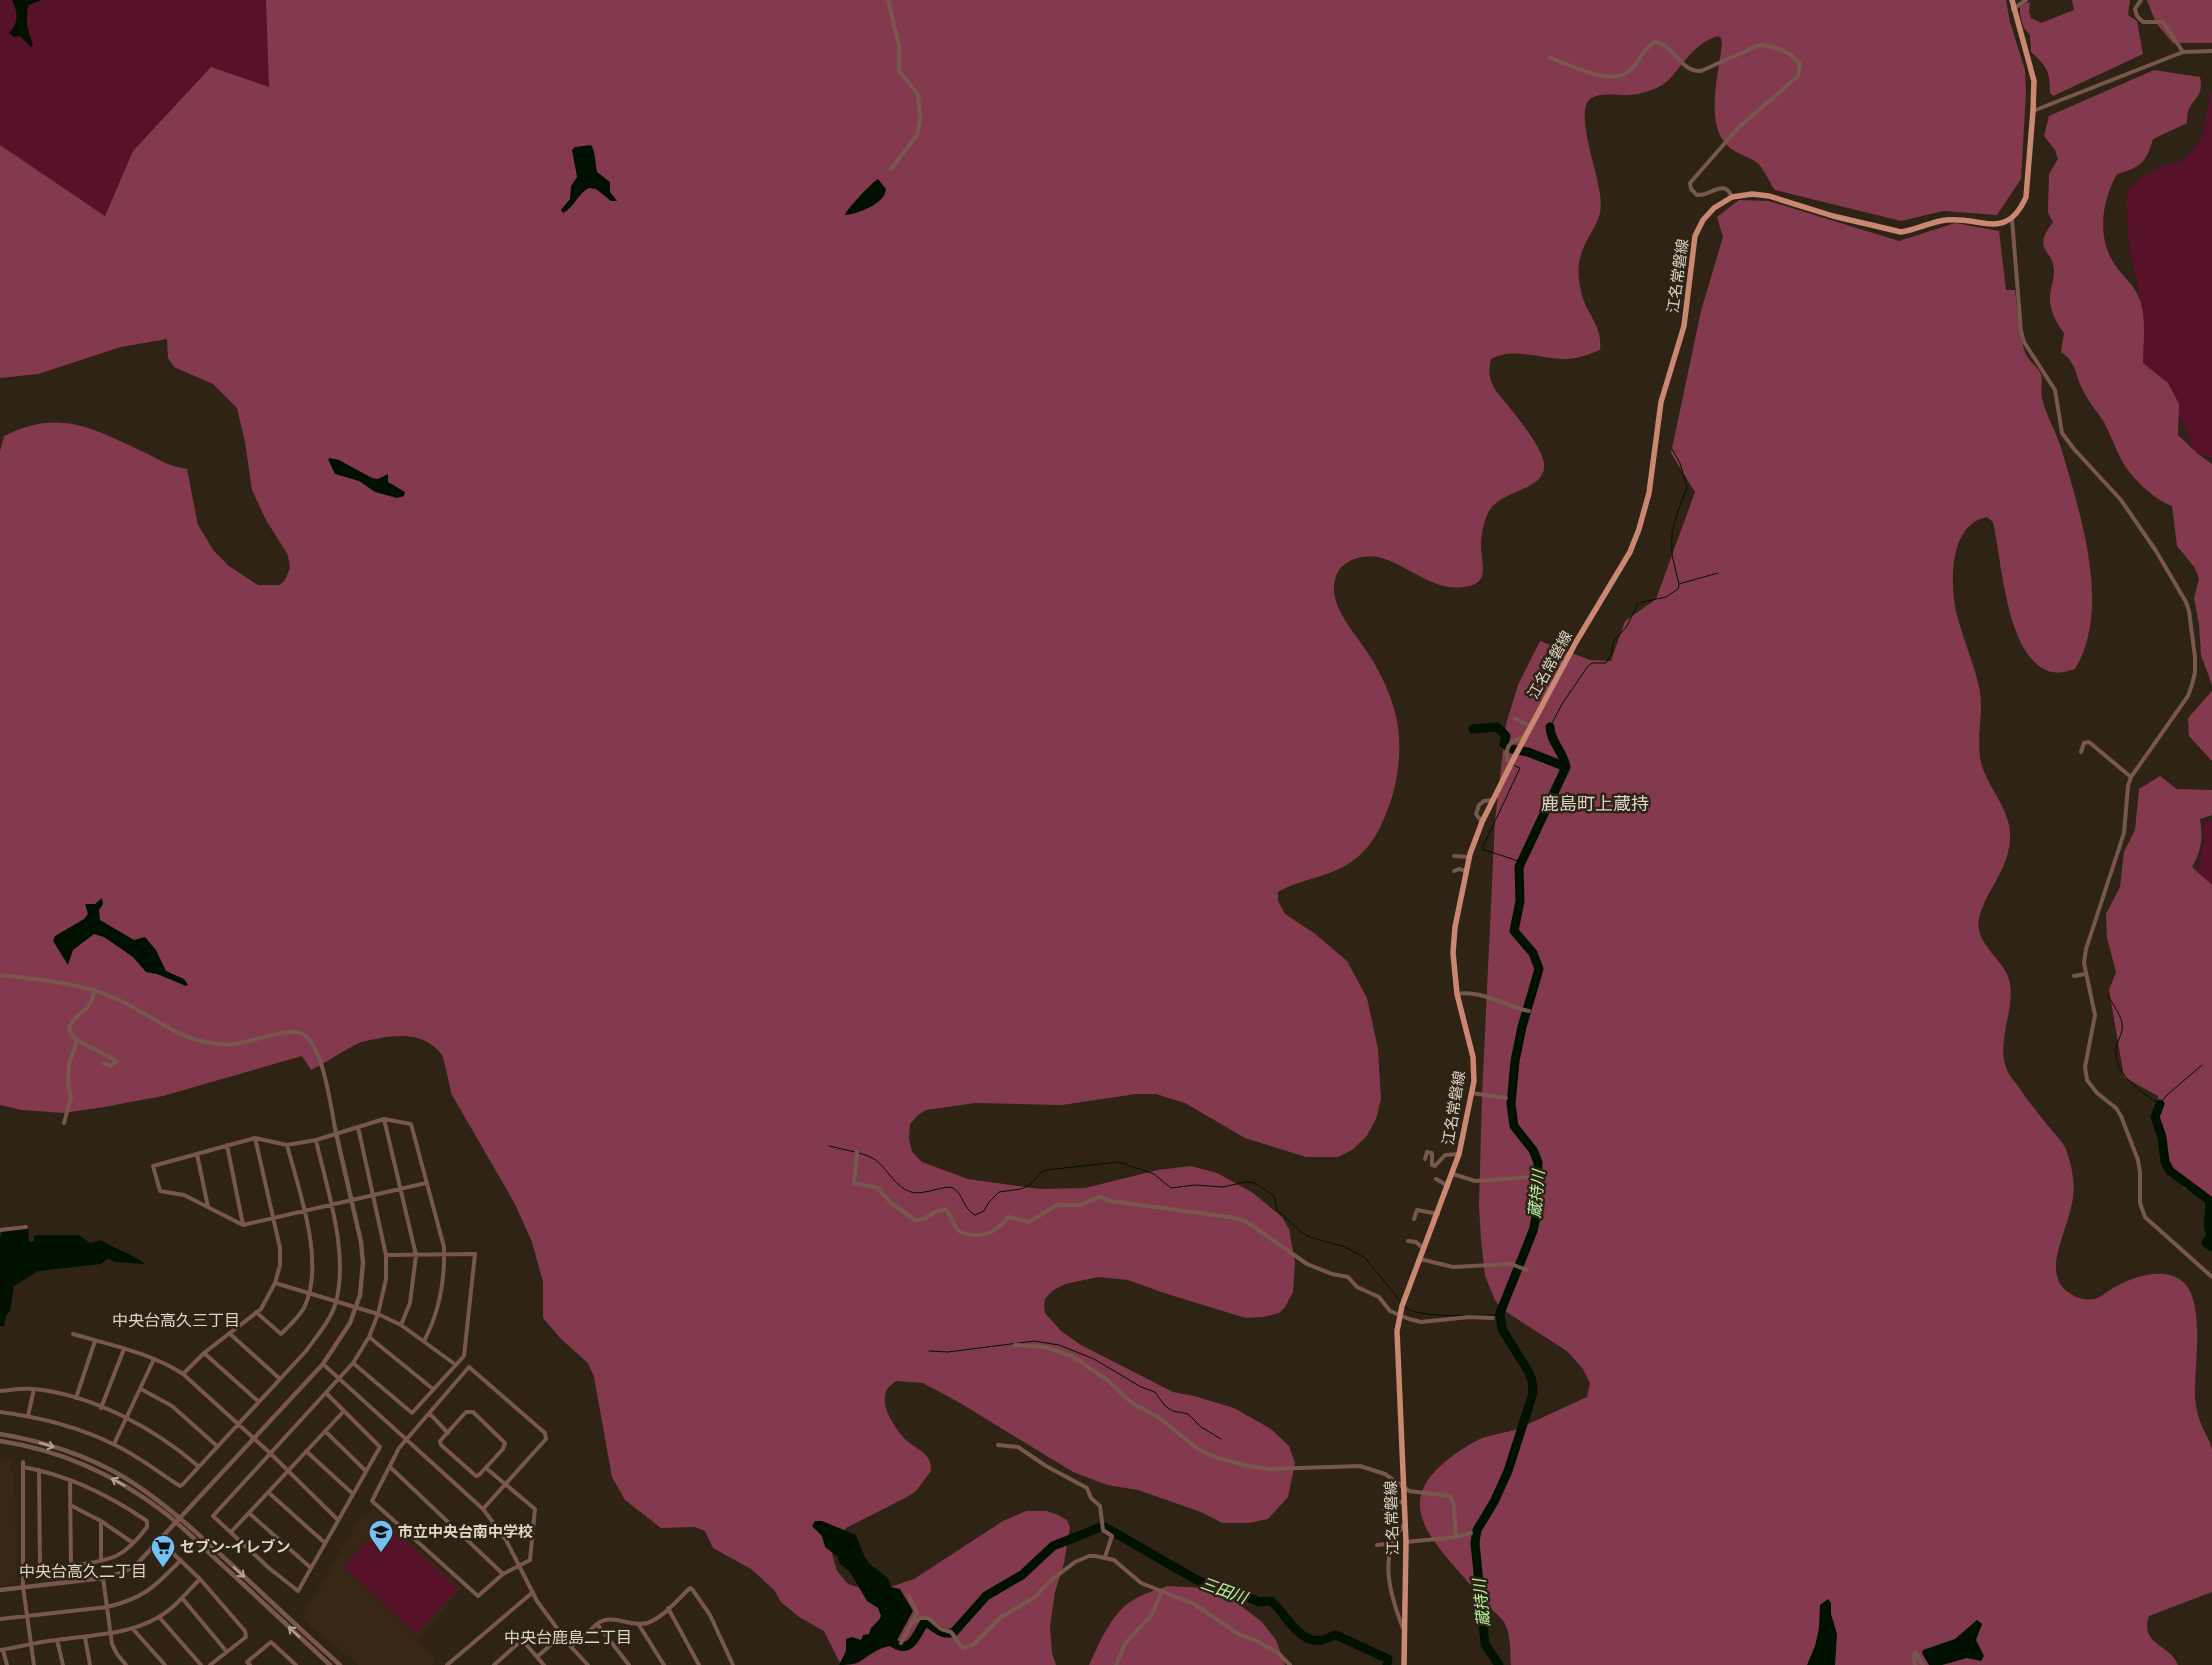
<svg xmlns="http://www.w3.org/2000/svg" width="2212" height="1665" font-family="'PT Sans','Noto Sans JP',sans-serif">
  <style>
    .built { fill: #372714 }
    .green { fill: #57122a }
    .forest { fill: #843a4e }
    .water { fill: #010 }
    .lines { fill: none; stroke-linecap: round; stroke-linejoin: round }
    .stream { stroke: #010; stroke-width: 1 }
    .river { stroke: #010; stroke-width: 9 }
    .minor { stroke: #78574d; stroke-width: 4 }
    .tertiary { stroke: #78574d; stroke-width: 4.5 }
    .primary { stroke: #ca8772; stroke-width: 5.5 }
    .oneway { stroke: #b5a39a }
    .labels { text-anchor: middle; stroke-width: 5; stroke-linejoin: round; paint-order: stroke }
    .street-label { font-size: 15px; fill: #ded6cd; stroke: #2e2315 }
    .poi-label { font-size: 15px; font-weight: bold; fill: #ded6cd; stroke: #2e2315; text-anchor: start }
    .water-label { font-size: 16px; font-style: italic; fill: #b6f8a0; stroke: #2e2315 }
    .neighbourhood-label { font-size: 16px; fill: #ded6cd; stroke: #2e2315 }
    .quarter-label { font-size: 18px; fill: #ded6cd; stroke: #2e2315 }
  </style>
  <rect width="100%" height="100%" fill="#2e2315"/>
  <!-- built -->
  <path class="built" d="M0,1459L14,1461L10,1467L15,1477L17,1583L0,1586Z
    M373,1508L462,1588L417,1641L436,1661L432,1665H358L301,1618L363,1514L367,1518Z"/>
  <!-- green -->
  <path class="green" d="M0,0H266L269,87L133,151L105,216L0,145Z
    M2212,90V458L2193,451C2184,413 2173,407 2140,390L2141,318L2139,293L2130,252L2126,200L2128,191L2139,179L2160,167L2182,161L2196,147L2202,135Z
    M2204,821H2212V886L2200,879L2199,862L2204,842Z
    M385,1522L458,1589L416,1634L344,1567Z"/>
  <!-- forest -->
  <path class="forest" d="M266,0H2006L2010,22L2025,70L2026,92L2021,179L1997,215L1943,211L1901,221L1775,190C1769,182 1763,166 1755,161C1746,156 1735,153 1728,146C1704,125 1719,72 1722,44L1721,38L1718,36C1698,43 1691,53 1678,69C1674,73 1670,80 1665,83C1656,90 1641,94 1630,95C1619,96 1598,91 1589,100C1576,114 1597,171 1599,189C1601,198 1602,210 1598,219C1592,234 1581,246 1579,264C1577,277 1581,296 1587,308C1595,323 1602,333 1600,350C1587,355 1575,360 1561,359C1538,358 1512,347 1491,359C1488,372 1489,379 1496,391C1508,406 1543,446 1544,464C1546,492 1499,489 1488,513C1483,524 1481,535 1481,548C1482,566 1490,584 1464,587C1432,592 1406,563 1378,557C1366,554 1346,559 1339,570C1320,601 1359,636 1373,661C1381,675 1390,693 1394,709C1403,737 1400,775 1390,803C1383,822 1376,840 1361,854C1336,878 1306,876 1278,892V901L1285,914L1314,933L1347,961L1367,998L1378,1049L1381,1099L1376,1119L1366,1137L1352,1150L1338,1157H1306L1245,1138L1185,1103L1156,1094H1136L1062,1105L975,1103L926,1110L918,1115L910,1124L909,1139L912,1152L922,1162L968,1179L1040,1189L1085,1188L1158,1170L1191,1166L1217,1173L1253,1193L1282,1217L1289,1229L1295,1263L1293,1292L1285,1307L1279,1313L1263,1317L1246,1318L1167,1294L1128,1280L1098,1277L1065,1284L1052,1291L1045,1299L1044,1305L1045,1313L1061,1331L1081,1345L1173,1392L1194,1396L1234,1408L1271,1429L1289,1446L1295,1463L1288,1497L1268,1519L1249,1523H1222L1201,1512L1138,1490L1107,1485L1073,1472L960,1403L923,1383L896,1381C891,1385 886,1388 885,1396C882,1409 897,1431 906,1440C917,1450 932,1453 931,1471L916,1491L907,1497L846,1528L832,1554L837,1571L848,1584L871,1591L884,1589L914,1579L1003,1521L1026,1511H1047L1058,1515L1067,1520L1070,1527L1064,1563L1055,1592L1050,1626L1052,1653L1056,1665H841L824,1631L799,1617L781,1602L774,1590L751,1569L713,1548L705,1531L695,1527L661,1528L625,1500L612,1477L594,1377L588,1363L561,1339L543,1318V1282L532,1242L515,1204L452,1095C450,1088 444,1058 442,1055C426,1033 400,1034 376,1039C370,1040 363,1041 357,1044C341,1052 327,1062 311,1070L302,1056L163,1096L104,1107L64,1113L22,1110L0,1105V452L4,436C61,407 96,430 148,454C163,462 169,466 187,469L198,525L214,551L229,566L258,585H280L285,580L290,568L288,555L266,520L252,490L245,442L237,408L213,384L174,367L168,358L167,339L121,347L38,374L0,378V145L105,216L133,151L211,67L269,87Z
    M2072,0H2130L2128,15L2137,21L2143,54L2053,96L2050,93C2050,70 2047,67 2031,52L2030,35L2024,28L2020,15V5L2030,2L2029,11L2031,18L2041,23L2074,10Z
    M2147,0H2212V43H2173L2156,23Z
    M2154,70L2200,77C2203,93 2198,95 2190,107C2187,111 2187,118 2187,123L2153,139C2146,163 2141,167 2117,174C2102,201 2096,237 2115,265C2122,276 2134,284 2139,298C2147,317 2143,343 2143,363L2168,383L2179,404L2178,435L2198,454L2212,464V685L2201,655L2199,624L2194,598L2199,579L2195,568L2177,546L2172,506C2152,498 2129,476 2120,457C2114,445 2110,433 2104,422C2097,411 2088,402 2083,390C2074,373 2077,363 2061,352L2064,333C2057,324 2051,313 2050,301C2049,292 2054,281 2054,271C2053,248 2031,251 2053,222L2048,213L2049,174L2058,159L2055,150L2044,136L2049,116Z
    M1739,200L1769,201L1899,241L1955,223L1999,231L2006,290H2015C2017,305 2020,343 2026,354C2029,362 2039,367 2041,375C2043,382 2040,391 2042,398C2046,416 2057,433 2062,451C2080,513 2112,609 2075,669C2067,671 2060,674 2053,672C2006,663 2002,559 1993,522L1987,517C1949,524 1950,582 1956,611C1962,638 1975,664 1980,692C1984,717 1974,744 1983,769C1992,793 2012,812 2010,840C2008,871 1986,890 1979,918C1974,941 1999,957 2007,974C2020,1002 1994,1040 2007,1070C2009,1075 2014,1081 2018,1086C2027,1100 2038,1113 2049,1127C2054,1133 2061,1140 2065,1147C2069,1156 2072,1169 2073,1178C2079,1212 2048,1253 2058,1279C2062,1292 2080,1302 2094,1299C2100,1298 2105,1293 2110,1290C2129,1278 2164,1265 2183,1282C2206,1302 2194,1367 2195,1395C2195,1404 2198,1417 2202,1426C2205,1434 2211,1442 2212,1450C2212,1464 2212,1480 2212,1495C2212,1527 2212,1560 2212,1592L2149,1616C2139,1645 2170,1644 2178,1665H1511C1510,1653 1511,1635 1505,1624C1500,1615 1490,1609 1484,1601C1434,1539 1374,1500 1474,1442C1485,1435 1501,1434 1514,1430C1539,1420 1562,1408 1587,1397L1590,1383L1583,1369L1567,1351L1514,1317L1501,1308L1495,1300L1485,1276L1481,1240L1479,1206L1482,1096L1495,821L1506,724L1518,685L1540,641L1590,660L1611,661L1625,621L1656,599L1695,492L1671,453L1701,311L1723,237L1717,217Z
    M2212,691V761L2189,736L2188,718Z
    M2160,776L2177,789L2212,790V815L2200,819C2203,837 2202,850 2192,867L2212,885V1234L2204,1197L2184,1188L2163,1161L2158,1096L2124,1077L2109,990L2116,972L2107,938L2106,914L2120,887L2124,852L2135,830L2139,789Z
    M1168,1586L1205,1588L1232,1599L1262,1622L1276,1640L1285,1665H1089C1100,1642 1112,1611 1135,1599C1145,1593 1157,1590 1168,1586Z"/>
  <!-- water -->
  <path class="water" d="M12,0H42L29,5L27,10V26L33,46L31,47L20,36L14,37L9,33C19,23 18,12 12,0Z
    M591,145C596,153 595,163 597,172L610,182V192L617,201H611L596,189L589,188C577,194 574,208 563,213L561,210L570,199L571,186L577,177L572,150L575,147Z
    M878,179L886,189C885,204 858,214 845,215C846,210 872,182 878,179Z
    M330,458L339,460L372,478L378,479L388,474V482L405,492L404,496L397,498L375,492L359,481L335,474L328,459Z
    M102,898L103,904L99,910L100,920L134,940L145,937L156,950L166,971L184,979L188,985L186,986L157,974L146,972L133,957L104,937L94,934L73,950L68,965L53,941L55,936L84,919L88,914L85,904H95Z
    M28,1228L29,1242L34,1241V1236L40,1235H79L90,1243L101,1240C114,1249 132,1253 145,1264L114,1262L109,1258L101,1264L38,1271L14,1286L10,1311L6,1316L4,1326H0V1238L2,1232Z
    M815,1521H822L856,1535C860,1544 863,1557 870,1564C877,1571 890,1575 891,1587L900,1589L913,1611L895,1644C889,1647 882,1647 876,1651C858,1661 862,1665 839,1665L846,1651V1639L852,1637L861,1640L863,1635L869,1634L871,1628L879,1620L881,1616L878,1608L867,1601L850,1572L839,1563L838,1557L825,1547L822,1536L812,1526Z
    M1828,1599L1831,1603V1614L1837,1634L1835,1665H1807L1815,1646L1819,1628L1820,1605Z
    M1977,1620L1982,1624L1976,1640L1984,1656L1981,1661L1967,1658L1942,1665H1929L1922,1653L1923,1650L1955,1639Z"/>
  <g class="lines">
    <!-- stream -->
    <path class="stream" d="M1679,584L1718,573
      M1550,727L1562,704L1588,666L1592,663H1606L1612,653L1613,642L1627,626L1638,603L1666,597L1678,589L1679,584L1672,555V532L1678,511L1687,488L1680,463L1672,449
      M1504,744L1505,750
      M1513,765L1520,768L1482,849L1521,862
      M2108,995C2112,1004 2120,1013 2122,1023C2124,1033 2117,1040 2116,1049C2113,1074 2142,1093 2160,1104L2167,1095L2202,1065
      M829,1146L855,1152
      M859,1153C865,1155 872,1157 877,1161C889,1171 895,1187 911,1192C924,1196 945,1184 953,1188C963,1193 963,1209 975,1215L984,1211L989,1202L999,1192L1021,1189L1030,1185L1040,1173L1046,1170L1119,1162L1154,1174L1171,1188L1195,1185L1223,1187L1245,1182L1255,1183L1274,1196L1277,1210L1301,1232L1310,1237L1345,1247L1365,1258L1401,1302
      M1405,1307C1420,1320 1479,1314 1501,1315
      M929,1351L948,1352L1034,1341L1059,1345L1094,1359L1141,1387L1155,1392L1165,1406L1173,1411L1188,1414L1201,1427L1221,1439"/>
    <!-- river -->
    <path class="river" d="M1473,729L1497,727L1506,736L1504,744L1512,749L1528,752L1566,767
      M2160,1104L2155,1117L2162,1137L2165,1162L2170,1171L2209,1200C2212,1214 2205,1221 2211,1235L2206,1243L2212,1247
      M1105,1527L1195,1579L1217,1588L1233,1590L1259,1602L1271,1601C1285,1612 1299,1645 1322,1640C1327,1639 1331,1636 1336,1635L1388,1659L1387,1665
      M885,1639C891,1640 894,1645 900,1646C913,1650 919,1629 925,1622C935,1626 942,1637 954,1632L986,1596L1022,1575L1053,1546L1101,1527
      M1499,1665L1485,1644L1475,1543L1477,1530L1494,1502L1508,1471L1533,1393L1532,1380L1528,1371L1502,1329L1500,1313L1533,1231L1536,1217L1538,1162L1533,1150L1514,1126L1511,1104L1515,1061L1522,1027L1539,969L1533,953L1514,931L1520,901L1519,867L1566,767C1564,753 1550,741 1550,727"/>
    <!-- minor -->
    <path class="minor" d="M888,0L899,46V71L918,94L920,120L917,135L891,169
      M2141,0L2135,9L2137,16L2143,22H2163L2183,52
      M2013,9L2026,0
      M1550,58C1568,64 1611,86 1628,72C1639,64 1642,50 1654,42C1673,42 1680,73 1701,71L1757,46L1763,45L1780,49L1791,55L1800,64L1798,76L1739,127L1690,183L1691,189L1697,195C1711,196 1724,178 1732,197
      M2033,111L2183,52L2212,51
      M2012,219L2021,331L2024,342L2055,390L2062,433L2074,449L2121,500L2156,551L2186,602L2189,611L2195,657V672L2192,685L2188,696L2131,777L2128,786L2124,833L2086,949L2084,963L2095,1015L2085,1067L2087,1080L2097,1093L2116,1108L2121,1116L2138,1160L2140,1173V1203L2145,1217L2212,1277
      M1515,718L1531,727
      M2081,752L2084,743L2089,742L2131,777
      M1512,763L1508,761C1503,747 1512,739 1526,737
      M1482,822L1476,814L1479,805L1484,801L1493,800
      M1454,856L1469,857
      M1454,871L1459,869L1466,871
      M0,975C41,980 84,983 121,1001C149,1014 176,1037 206,1042C215,1044 224,1045 233,1044C250,1043 289,1026 303,1034C324,1047 331,1109 336,1133
      M2074,976L2085,974
      M95,990C93,996 92,1001 89,1005C80,1017 58,1025 77,1040L113,1059L116,1062L111,1066L103,1063
      M1457,994C1481,989 1506,1007 1529,1011
      M1471,1093L1506,1098
      M384,1119L416,1255L410,1303L401,1325
      M64,1123L71,1097L68,1085L69,1064L77,1040
      M227,1145L243,1225
      M857,1151L854,1183L878,1188L891,1203L915,1220L924,1219L935,1212L945,1209C952,1215 952,1222 957,1229C964,1237 983,1236 991,1232C998,1229 1004,1222 1009,1217L1029,1222L1057,1205H1080L1099,1197L1111,1201L1236,1218L1247,1222L1307,1264L1332,1274L1348,1277L1357,1287L1379,1297L1390,1311L1409,1319L1421,1322L1469,1317L1493,1318
      M197,1154L208,1207
      M1425,1159L1427,1152L1432,1153V1165L1435,1166L1445,1155L1459,1154
      M1453,1174L1475,1181L1532,1177
      M1436,1179L1448,1186
      M1414,1219L1417,1210L1438,1214
      M0,1230L26,1227
      M1408,1241L1416,1242L1424,1249
      M1420,1259L1453,1267L1511,1264L1527,1270
      M275,1283L378,1314L401,1325L456,1365
      M256,1312L281,1334C289,1326 298,1318 304,1308C326,1263 299,1191 287,1145
      M229,1333L279,1378
      M73,1334C110,1345 151,1353 183,1374L270,1453L338,1520
      M369,1337L433,1389
      M424,1341C440,1311 445,1281 444,1247L411,1124L384,1119L316,1140L287,1145L255,1138L153,1166L160,1191L184,1195L243,1225L426,1183
      M1015,1345L1044,1347L1072,1356L1107,1380L1132,1403L1158,1417L1198,1449L1215,1457L1245,1465L1269,1469L1360,1466L1385,1474L1409,1491L1450,1496L1454,1505L1456,1537
      M204,1353L258,1401
      M353,1363L412,1413L464,1356L475,1254L386,1255
      M323,1364L483,1509L506,1540L537,1601L571,1647L588,1665
      M183,1374L204,1353L261,1309L275,1283L280,1265V1248L255,1138
      M141,1389L172,1406L217,1446
      M0,1391C11,1390 23,1388 34,1389C93,1395 154,1428 198,1466
      M326,1393L380,1447L298,1591L269,1568L213,1516L353,1363L369,1337L378,1314L386,1279V1255L358,1127
      M76,1398L95,1341
      M101,1408L124,1349
      M0,1412C39,1417 79,1427 115,1445C138,1456 158,1472 180,1486L182,1485L306,1351C316,1337 331,1320 336,1302C349,1251 327,1190 316,1140
      M466,1412H473L505,1443L503,1449L479,1475L476,1476L441,1445L440,1441Z
      M430,1414L448,1433
      M28,1416L34,1389
      M325,1431L366,1471
      M114,1444L154,1359
      M998,1445L1018,1447L1046,1466L1087,1488L1091,1498L1100,1506L1103,1530L1112,1536L1105,1557
      M306,1451L353,1494
      M23,1462V1587L34,1665
      M23,1467C68,1475 109,1495 147,1521V1527C139,1538 128,1550 116,1556C93,1566 48,1568 23,1569
      M390,1467L503,1574
      M39,1470L40,1568
      M70,1480L71,1565
      M268,1492L325,1543
      M70,1505L101,1521L133,1543
      M483,1509L546,1439L545,1433L469,1367L399,1448L372,1501L478,1596L503,1574L530,1560L535,1509L486,1468
      M1384,1509L1390,1500L1404,1503
      M249,1513L311,1568
      M101,1521V1560
      M231,1532L344,1411
      M159,1540L200,1579L245,1631L246,1637L210,1665
      M1406,1542L1456,1537L1471,1533
      M1377,1545L1393,1543
      M103,1578L112,1644L117,1654L126,1665
      M182,1598L227,1652
      M668,1608L699,1665
      M159,1617L201,1665
      M0,1619L107,1607C145,1598 155,1586 181,1560
      M597,1624C612,1612 631,1628 647,1623C663,1618 677,1600 690,1588L692,1589L710,1615L733,1665
      M912,1624L920,1618H928L941,1629L951,1632L962,1647L965,1648L974,1644L1001,1617L1035,1597L1050,1581L1075,1562L1089,1556H1095L1114,1560L1141,1583L1194,1604L1240,1635L1255,1640L1278,1653L1290,1665
      M639,1625L664,1665
      M132,1628L165,1665
      M1403,1628C1390,1595 1377,1553 1405,1524
      M85,1637L90,1665
      M57,1640L63,1665
      M901,1643L917,1613L909,1596
      M571,1647L597,1624L629,1665
      M0,1650C19,1647 37,1642 57,1640C90,1635 127,1635 157,1618C174,1609 187,1592 200,1579
      M3,1650L7,1665
      M537,1657L544,1665
      M250,1665L247,1662L271,1642L296,1665
      M447,1665L533,1592
      M494,1665L522,1640L537,1657L562,1635
      M1116,1665L1125,1644L1152,1614L1162,1591
      M1915,1665L1914,1656L1915,1652L1923,1665"/>
    <!-- tertiary -->
    <path class="tertiary" d="M0,1434C42,1441 85,1455 122,1476C162,1500 197,1533 231,1564C267,1598 303,1632 340,1665
      M0,1441C60,1450 117,1476 165,1513C188,1531 208,1553 230,1572C263,1603 297,1634 330,1665
      M0,1590L103,1578L122,1573L137,1564L323,1364L350,1323L360,1295L363,1263L361,1242L336,1133"/>
    <!-- primary -->
    <path class="primary" d="M1404,1665L1406,1542L1397,1331L1402,1306L1459,1154L1474,1081L1473,1057L1457,994L1453,953L1455,927L1470,854L1482,822L1513,760L1576,642L1630,552L1639,529L1649,493L1661,402L1684,326L1695,236L1703,220L1714,208L1732,197L1752,194L1769,196L1833,216L1901,232C1916,230 1930,222 1946,220C1981,216 2006,242 2026,197L2033,111L2034,81L2012,0"/>
  </g>
  <!-- one-way arrows -->
  <defs><path id="oneway-shaft" d="M-6 0H5M1.5-3L5.5 0L1.5 3" fill="none" stroke-width="1.6" stroke-linecap="round" stroke-linejoin="round" transform="scale(1.25)"/></defs>
  <g class="oneway">
    <use href="#oneway-shaft" transform="translate(47 1445) rotate(17)"/>
    <use href="#oneway-shaft" transform="translate(118 1482) rotate(-151)"/>
    <use href="#oneway-shaft" transform="translate(239 1572) rotate(43)"/>
    <use href="#oneway-shaft" transform="translate(294 1632) rotate(-137)"/>
  </g>
  <!-- icons -->
  <defs>
    <symbol id="school-pin" viewBox="-11 -11 22 30"><path d="M0 17L-7.5 6A9.5 9.5 0 1 1 7.5 6Z" fill="#71c1f5" stroke="#2e2315"/><path d="M0-5L7-2L0 1L-7-2ZM-4 1L0 2.5L4 1V4Q0 6-4 4Z" fill="#111"/></symbol>
    <symbol id="supermarket-pin" viewBox="-11 -11 22 30"><path d="M0 17L-7.5 6A9.5 9.5 0 1 1 7.5 6Z" fill="#71c1f5" stroke="#2e2315"/><path d="M-6-5.5h2.5l.6 2H6L4.5 2H-2.5L-4.4-4H-6ZM-1.5 3.2a1.3 1.3 0 1 0 .1 0ZM3 3.2a1.3 1.3 0 1 0 .1 0Z" fill="#111"/></symbol>
  </defs>
  <g fill-rule="evenodd">
    <use href="#school-pin" x="367" y="1518" width="28" height="38"/>
    <use href="#supermarket-pin" x="149" y="1533" width="28" height="38"/>
  </g>
  <g class="labels">
    <!-- street labels -->
    <g class="street-label">
      <text transform="translate(1678 276) rotate(-82)" y="5">江名常磐線</text>
      <text transform="translate(1550 665) rotate(-61)" y="5">江名常磐線</text>
      <text transform="translate(1454 1108) rotate(-81)" y="5">江名常磐線</text>
      <text transform="translate(1392 1518) rotate(-92)" y="5">江名常磐線</text>
    </g>
    <!-- poi labels -->
    <g class="poi-label">
      <text x="398" y="1537">市立中央台南中学校</text>
      <text x="180" y="1552">セブン-イレブン</text>
    </g>
    <!-- water labels -->
    <g class="water-label">
      <text transform="translate(1536 1194) rotate(-85)" y="6">蔵持川</text>
      <text transform="translate(1224 1590) rotate(20)" y="6">三田川</text>
      <text transform="translate(1481 1603) rotate(-96)" y="6">蔵持川</text>
    </g>
    <!-- neighbourhood labels -->
    <g class="neighbourhood-label">
      <text x="176" y="1326">中央台高久三丁目</text>
      <text x="83" y="1577">中央台高久二丁目</text>
      <text x="568" y="1643">中央台鹿島二丁目</text>
    </g>
    <!-- quarter labels -->
    <g class="quarter-label">
      <text x="1595" y="810">鹿島町上蔵持</text>
    </g>
  </g>
</svg>
